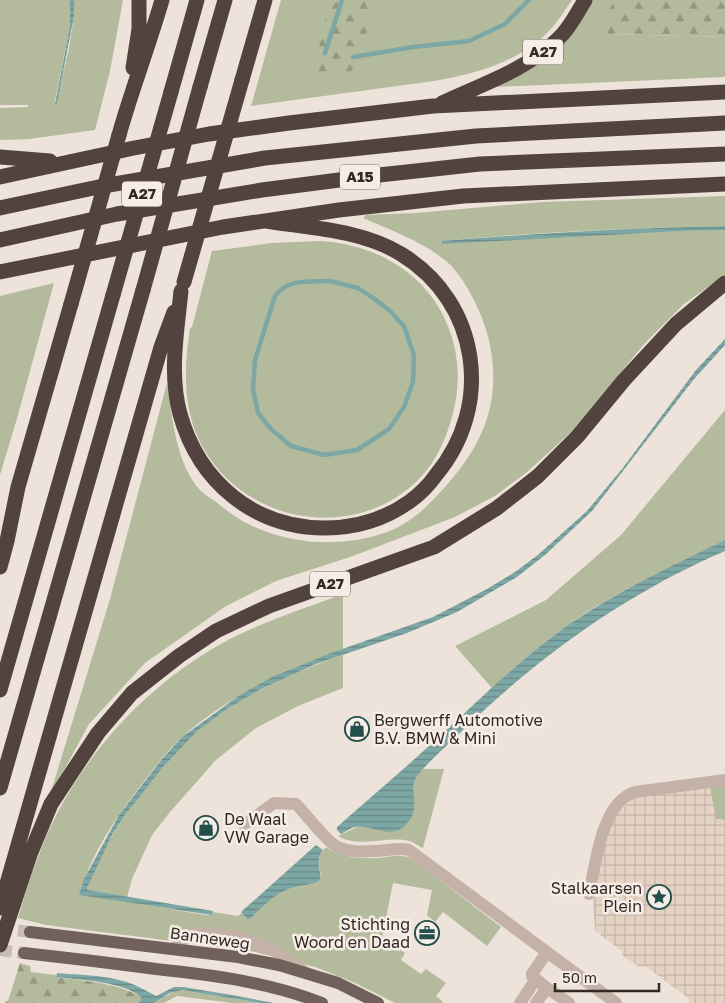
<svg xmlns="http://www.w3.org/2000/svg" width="725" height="1003" font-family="'Golos Text',sans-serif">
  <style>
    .green { fill: #b4bb9c }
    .forest { fill: url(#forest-firs) }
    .plaza { fill: url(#plaza-grid) }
    .water { fill: url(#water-rules) }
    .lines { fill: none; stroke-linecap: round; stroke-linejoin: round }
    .stream { stroke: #7da7a4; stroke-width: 4.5 }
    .major-tunnel { stroke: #c8beb6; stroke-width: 12; stroke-dasharray: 12 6; stroke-linecap: butt }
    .minor { stroke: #c4b2a8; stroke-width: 12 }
    .major { stroke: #72605a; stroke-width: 12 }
    .highway { stroke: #52433f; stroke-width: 15 }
    .highway-bridge { stroke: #52433f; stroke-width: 15 }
    .labels { text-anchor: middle; stroke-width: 5; stroke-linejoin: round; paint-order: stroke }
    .shield { fill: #f6ede6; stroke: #6d6460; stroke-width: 1 }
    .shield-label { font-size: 15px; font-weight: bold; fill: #322927 }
    .poi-label { font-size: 16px; fill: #322927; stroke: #f6ede6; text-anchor: start }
    .street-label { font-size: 16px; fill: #322927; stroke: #f6ede6 }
  </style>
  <defs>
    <pattern id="forest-firs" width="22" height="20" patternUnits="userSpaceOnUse" patternTransform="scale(1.25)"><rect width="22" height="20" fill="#b4bb9c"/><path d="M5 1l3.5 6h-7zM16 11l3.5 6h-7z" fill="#93987f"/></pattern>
    <pattern id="plaza-grid" width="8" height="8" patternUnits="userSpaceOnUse" patternTransform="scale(1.25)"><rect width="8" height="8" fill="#e4d2c3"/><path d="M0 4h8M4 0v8" fill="none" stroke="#c4b4a8"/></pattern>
    <pattern id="water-rules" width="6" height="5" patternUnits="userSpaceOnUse" patternTransform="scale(1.25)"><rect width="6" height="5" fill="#7da7a4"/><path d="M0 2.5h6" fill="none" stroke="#678886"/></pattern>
  </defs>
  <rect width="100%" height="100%" fill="#eee3da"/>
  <!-- green -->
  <path class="green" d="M0,0H70V26L55,101L56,104L69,48L74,16V0H123L110,71L95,130L29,139L0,140V108L28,107V105H0Z
    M281,0H572C564,11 557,24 546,34C516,63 474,74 434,81L251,106Z
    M591,0H615L610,8L605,34L725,37V77L495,87Z
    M725,196V226C631,228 536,232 442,241C536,240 630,231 725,230V275L684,304L645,343L571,432L526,473L495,496L455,517L353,556L276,581L226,606L145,663L89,724L49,798L110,599L167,383C172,416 176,464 200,490C204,494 210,498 215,501C231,514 240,521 259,529C301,546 350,547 392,530C413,521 429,505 444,488C485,443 503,398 488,336C482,313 465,277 446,261C422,241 392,231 363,218L366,215L415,213L542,202Z
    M319,241C369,243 419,268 443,315C459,347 462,382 452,417C446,439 435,464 418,480C354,543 245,524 202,446C182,409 184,367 190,328L192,327L212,251L272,243Z
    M54,283L18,415L0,475V296Z
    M725,410V540C681,562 637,582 595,607C559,629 523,659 492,688L455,646L546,600L621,535Z
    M343,594V649C285,671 231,694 183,736C164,753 148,777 132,797C110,826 89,860 80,894L206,915H212L213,912L238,916L242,913L248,920C260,910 274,894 289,889C297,886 314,886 319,879C325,871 311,861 326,847C339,857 361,859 377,858C389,857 401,853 412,859L501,927L487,946L443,912L435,922L427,915L432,890L393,883L382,938L405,953L401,960L421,974L426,969L446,983L436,996L443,1002L442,1003H395L353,982L315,967L251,951L46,925L18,918C27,888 37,857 50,828C87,749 152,680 230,639C266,621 305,608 343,594Z
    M343,655V688L298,706L256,728L216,760L170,812L152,835L132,879L127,897L88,890L87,888C97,863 109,839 124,817C133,803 144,791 154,778C168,761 182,743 198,730C242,695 291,673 343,655Z
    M423,769H444L423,848C418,846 414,842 409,841C386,835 360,849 338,836L357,827H402C421,812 408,801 413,783C415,777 419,773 423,769Z
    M725,785V820L716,819L709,789V786Z
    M177,990L196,992L261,1003H232L177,996L164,1003H154Z"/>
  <!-- forest -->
  <path class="forest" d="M331,0H375L358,67L339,77L314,72L323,27Z
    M615,0H725V37L605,34L600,32V24Z
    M20,963L30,966L31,972L56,975V977C84,981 116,982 141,997V1000L138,1003H5L6,1001H8Z"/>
  <!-- plaza -->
  <path class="plaza" d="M710,787L716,819L725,820V1003H689L688,998L645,966L639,967L622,955V951L595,931L592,889L614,816L636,796Z"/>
  <!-- water -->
  <path class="water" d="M70,0H74V16L57,103L55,104L70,26Z
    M725,226V230L680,231L442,244V241C536,233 630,228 725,226Z
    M725,339V345L694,379L592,511L545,555L517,577L457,612L407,633L316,664L263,688L227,709L197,731L163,767L125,815L112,835L87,888L88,890L213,911L212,915L79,895L84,879L119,815L162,759L182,737L240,695L272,677L331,653L433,617L487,589L515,572L539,554L587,511L622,469L696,370Z
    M725,540V551C627,593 541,655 465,728C449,744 431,759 416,777C409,790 419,805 411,818C395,844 375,824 355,827C350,828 345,832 341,834L337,830V827C372,796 408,766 442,734C483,696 523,657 568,625C617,591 672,566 725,540Z
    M316,845L323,850C313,862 324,874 319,880C315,885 296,886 289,889C274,894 260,910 248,920L241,912Z
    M57,973C79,975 102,975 123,981C135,984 145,990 156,996L174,987H183L232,995L274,1003H261L182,990L170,993L154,1003H138L141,1000V997C122,981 80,980 56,977Z"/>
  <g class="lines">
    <!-- stream -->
    <path class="stream" d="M325,53L342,0
      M353,57L413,47L469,41L505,24L529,0
      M330,281L358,288L376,300L390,311L404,326L414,355L413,382L404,407L389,429L357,450L324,455L291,446L271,429L258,413L253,389L255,360L275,296C288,278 310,282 330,281Z"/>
    <!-- major-tunnel -->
    <path class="major-tunnel" d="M0,928L30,932
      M0,950L24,953"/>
    <!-- minor -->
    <path class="minor" d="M244,825L274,803L296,804C305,813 326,841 336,846C347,852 362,852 374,851C386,851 398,847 409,850L616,1003
      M589,894C596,863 601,803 635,792L725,780
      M173,949C177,945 182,940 188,937C209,928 250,939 270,949C282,955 294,964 305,972
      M547,988L569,1003
      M520,1003L536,979
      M536,1003L547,988L532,976V974L547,952"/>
    <!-- major -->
    <path class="major" d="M30,932L238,957L279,965L338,983L378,1003
      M24,953C68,958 112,963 156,969C213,975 268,982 322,1003"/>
    <!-- highway -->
    <path class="highway" d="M133,68L139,29V0
      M242,80L265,0
      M200,87L225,0
      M171,92L197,0
      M442,103C482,84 527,70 559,38C570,28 577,13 585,0
      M119,135C132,89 149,45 162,0
      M0,157L50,161
      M0,177L134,148L209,134L289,123L433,106L725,92
      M0,208L103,186L265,158L476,136L725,123
      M0,240L117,214L262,190L370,176L480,164L725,154
      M0,272L223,227L339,210L463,196L725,184
      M181,291C177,331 169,374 180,414C199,482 254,528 325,528C355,528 385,519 409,502C419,495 429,485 436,475C494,406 480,302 401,254C362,230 311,228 266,221
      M0,567L7,541L18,487L71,304
      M0,690L113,295
      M0,788L143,290
      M0,908L161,347L174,312
      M0,945L31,852L51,804L98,733L132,693L179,656L216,631L269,606L434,547L497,508L538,476L577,437L624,380L676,324L725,283"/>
    <!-- highway-bridge -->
    <path class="highway-bridge" d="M184,282L242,80
      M143,290L200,87
      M113,295L171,92
      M71,304L119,135"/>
  </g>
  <!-- icons -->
  <defs>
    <symbol id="shop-ring" viewBox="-11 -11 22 22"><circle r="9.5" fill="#f6ede6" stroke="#224e4c" stroke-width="1.5"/><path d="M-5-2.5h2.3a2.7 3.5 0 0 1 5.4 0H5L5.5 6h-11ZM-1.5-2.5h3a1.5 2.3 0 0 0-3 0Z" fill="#224e4c"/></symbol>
    <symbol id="sight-ring" viewBox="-11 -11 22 22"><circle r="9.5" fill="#f6ede6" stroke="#224e4c" stroke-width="1.5"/><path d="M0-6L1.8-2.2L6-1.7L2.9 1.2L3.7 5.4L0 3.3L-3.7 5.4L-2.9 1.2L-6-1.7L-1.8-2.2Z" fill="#224e4c"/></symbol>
    <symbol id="office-ring" viewBox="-11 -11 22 22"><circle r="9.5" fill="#f6ede6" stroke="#224e4c" stroke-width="1.5"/><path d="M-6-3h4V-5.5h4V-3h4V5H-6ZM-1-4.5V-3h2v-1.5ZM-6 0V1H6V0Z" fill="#224e4c"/></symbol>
  </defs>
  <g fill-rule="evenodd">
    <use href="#shop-ring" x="343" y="715" width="28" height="28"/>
    <use href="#shop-ring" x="192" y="814" width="28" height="28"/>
    <use href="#sight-ring" x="645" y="883" width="28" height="28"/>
    <use href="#office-ring" x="413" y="919" width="28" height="28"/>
  </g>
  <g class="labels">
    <!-- shield labels -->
    <g class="shield">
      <rect x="523" y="39.5" width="40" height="25" rx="4"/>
      <rect x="340" y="164.5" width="40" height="25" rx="4"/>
      <rect x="122" y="181.5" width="40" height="25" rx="4"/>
      <rect x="310" y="571.5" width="40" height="25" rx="4"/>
    </g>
    <g class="shield-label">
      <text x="543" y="57">A27</text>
      <text x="360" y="182">A15</text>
      <text x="142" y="199">A27</text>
      <text x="330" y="589">A27</text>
    </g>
    <!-- poi labels -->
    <g class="poi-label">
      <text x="374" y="726">Bergwerff Automotive<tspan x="374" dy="18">B.V. BMW &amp; Mini</tspan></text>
      <text x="224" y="825">De Waal<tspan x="224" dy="18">VW Garage</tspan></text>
      <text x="642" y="894" text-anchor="end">Stalkaarsen<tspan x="642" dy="18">Plein</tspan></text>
      <text x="410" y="930" text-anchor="end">Stichting<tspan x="410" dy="18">Woord en Daad</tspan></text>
    </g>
    <!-- street labels -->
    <g class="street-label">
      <text transform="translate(210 938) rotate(8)" y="6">Banneweg</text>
    </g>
  </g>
  <!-- scale -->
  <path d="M555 983v8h104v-8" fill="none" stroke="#322927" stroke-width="2.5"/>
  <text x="562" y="983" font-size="15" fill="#322927" stroke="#f6ede6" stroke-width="4" paint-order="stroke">50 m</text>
</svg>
